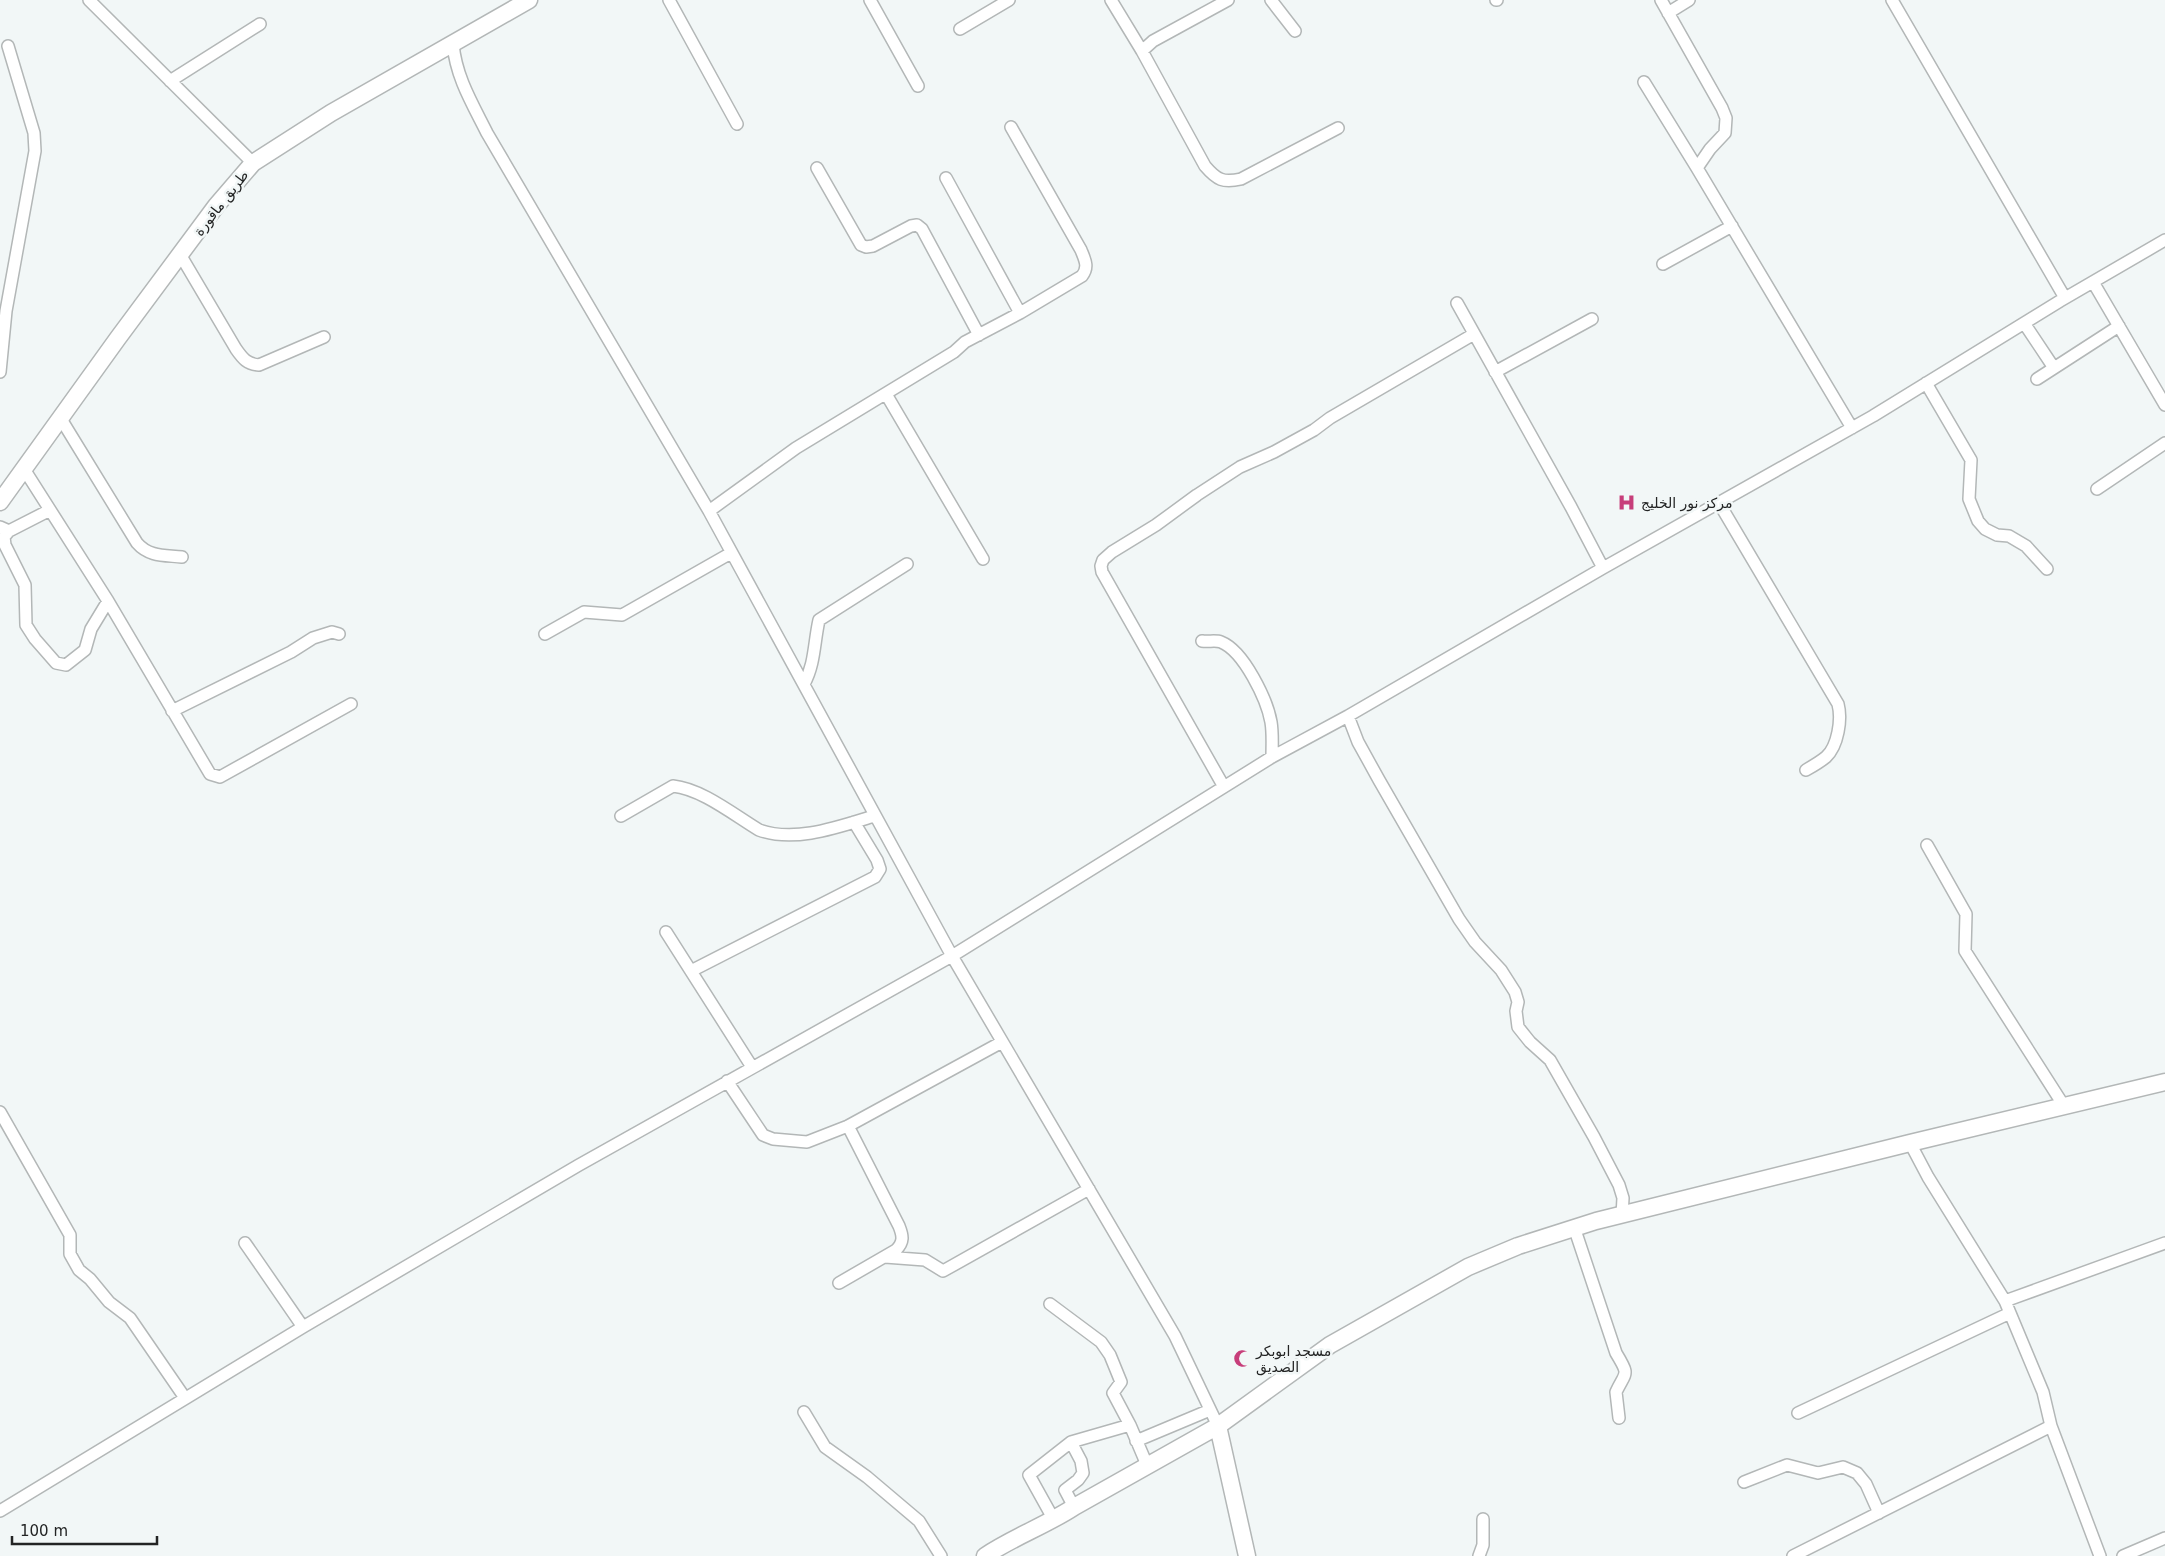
<svg xmlns="http://www.w3.org/2000/svg" width="2165" height="1556" font-family="'DejaVu Sans','Noto Naskh Arabic',sans-serif">
  <style>
    .lines { fill: none; stroke-linecap: round; stroke-linejoin: round }
    .street-casing { stroke: #b3b7b7; stroke-width: 14 }
    .secondary-casing { stroke: #b3b7b7; stroke-width: 19 }
    .street { stroke: #fff; stroke-width: 11 }
    .secondary { stroke: #fff; stroke-width: 16 }
    .labels { text-anchor: middle; stroke-width: 5; stroke-linejoin: round; paint-order: stroke }
    .street-label { font-size: 14px; fill: #232424; stroke: #f2f7f7 }
    .poi-label { font-size: 14px; fill: #232424; stroke: #f2f7f7; text-anchor: start }
  </style>
  <rect width="100%" height="100%" fill="#f2f7f7"/>
  <g class="lines">
    <defs>
      <path id="street" d="M89,0L253,163
        M669,0L737,124
        M870,0L918,86
        M1111,0L1142,51L1205,166C1217,180 1223,183 1241,179L1338,128
        M1271,0L1295,31
        M1496,0H1497
        M1661,0L1722,108L1726,118L1725,133L1710,149L1697,168
        M1892,0L2065,298
        M1668,13L1689,0
        M960,29L1009,0
        M453,44C456,77 472,103 487,133L709,511L952,956L1175,1336L1218,1426
        M1142,51L1153,41L1228,0
        M170,81L260,24
        M1644,82L1697,168L1852,428
        M817,168L861,245L866,247L873,246L911,226L917,225L922,229L979,335
        M946,178L1020,313
        M181,256L236,349C243,359 247,364 259,365L324,337
        M1663,264L1732,226
        M2093,282L2165,405
        M1457,303L1571,507L1603,568
        M2024,323L2054,368
        M0,372L6,311L35,151L34,133L8,46
        M1495,372L1592,319
        M2037,379L2119,326
        M1926,383L1971,460L1969,499L1978,521L1985,529L1997,535L2009,536L2026,546L2047,569
        M886,394L983,559
        M61,419L137,543C149,557 165,555 182,557
        M24,469L108,601L210,774L220,777L351,704
        M2097,489L2165,443
        M1719,503L1838,704C1842,719 1838,746 1826,757C1820,762 1813,766 1806,770
        M709,511L796,448L954,352L965,342L1020,313L1082,276C1089,267 1085,260 1081,250L1011,127
        M0,527L9,531L4,537L5,545L25,585L26,625L35,639L56,663L66,665L85,650L91,629L108,601
        M9,531L50,510
        M545,634L584,612L622,615L731,553
        M1202,641C1208,642 1216,640 1221,642C1244,651 1267,700 1271,722C1273,734 1272,746 1272,757
        M804,684C815,664 814,642 819,620L907,564
        M172,711L291,652L313,638L332,632L339,634
        M1348,716L1358,742L1379,780L1459,919L1475,942L1501,970L1515,992L1518,1002L1516,1011L1518,1027L1530,1042L1550,1060L1594,1137L1619,1185L1623,1198L1622,1216
        M1224,787L1102,572L1101,566L1103,560L1112,552L1156,525L1197,495L1240,467L1274,452L1314,430L1330,418L1474,334
        M621,816L673,786C702,789 734,815 759,830C795,843 838,827 874,816
        M1927,845L1966,914L1965,951L2064,1106
        M666,932L752,1067
        M691,971L875,877L880,869L877,860L854,822
        M727,1081L763,1135L773,1139L807,1142L848,1126L1002,1042
        M0,1112L70,1235V1254L79,1270L90,1279L109,1302L130,1318L185,1398
        M1910,1143L1928,1177L2005,1301L2043,1392L2051,1426L2100,1556
        M1574,1227L1616,1353C1630,1376 1626,1371 1616,1392L1619,1418
        M245,1243L303,1327
        M885,1257L925,1260L943,1271L1089,1189
        M839,1283L896,1250C904,1242 903,1236 899,1226L848,1126
        M2005,1301L2165,1243
        M1050,1304L1101,1342L1110,1355L1121,1382L1113,1393L1130,1425
        M804,1412L825,1447L867,1477L919,1521L941,1556
        M1798,1413L2010,1313
        M1136,1441L1210,1410
        M1071,1442L1130,1425L1147,1465
        M1744,1482L1787,1465L1818,1473L1843,1467L1857,1473L1866,1484L1879,1513
        M0,1511L303,1327L579,1165L952,956L1272,757L1348,716L1603,568L1873,416L2060,301L2165,240
        M1054,1520L1029,1475L1071,1442L1081,1461L1083,1473L1078,1480L1065,1490L1074,1507
        M1479,1556L1483,1545V1519
        M1793,1556L2051,1426
        M2123,1556L2165,1538"/>
      <path id="secondary" d="M0,502L118,338L216,206L253,163L331,113L529,0
        M1218,1426L1247,1556
        M985,1556C1013,1537 1045,1526 1074,1507L1218,1426L1330,1345L1468,1267L1518,1246L1596,1221L1910,1143L2165,1082"/>
    </defs>
    <!-- street casing -->
    <use href="#street" class="street-casing"/>
    <!-- secondary casing -->
    <use href="#secondary" class="secondary-casing"/>
    <!-- street -->
    <use href="#street" class="street"/>
    <!-- secondary -->
    <use href="#secondary" class="secondary"/>
  </g>
  <!-- icons -->
  <defs>
    <symbol id="hospital-bare" viewBox="-9 -9 18 18"><path d="M-5-5h3v3.5h4V-5h3V5h-3V1.5h-4V5h-3Z" fill="#c73e7a" stroke="#f2f7f7" stroke-width="2.5" paint-order="stroke"/></symbol>
    <symbol id="mosque-bare" viewBox="-9 -9 18 18"><path d="M3.5-4.9A6 6 0 1 0 3.5 4.9A5 5 0 1 1 3.5-4.9Z" fill="#c73e7a" stroke="#f2f7f7" stroke-width="2.5" paint-order="stroke"/></symbol>
  </defs>
  <g fill-rule="evenodd">
    <use href="#hospital-bare" x="1614" y="490" width="25" height="25"/>
    <use href="#mosque-bare" x="1230" y="1346" width="25" height="25"/>
  </g>
  <g class="labels">
    <!-- street labels -->
    <g class="street-label">
      <text transform="translate(221 203) rotate(-52)" y="5">طريق ماقورة</text>
    </g>
    <!-- poi labels -->
    <g class="poi-label">
      <text x="1641" y="508">مركز نور الخليج</text>
      <text x="1256" y="1356">مسجد ابوبكر<tspan x="1256" dy="16">الصديق</tspan></text>
    </g>
  </g>
  <!-- scale -->
  <path d="M12 1536v8h145v-8" fill="none" stroke="#232424" stroke-width="2.5"/>
  <text x="20" y="1536" font-size="15" fill="#232424" stroke="#f2f7f7" stroke-width="4" paint-order="stroke">100 m</text>
</svg>
